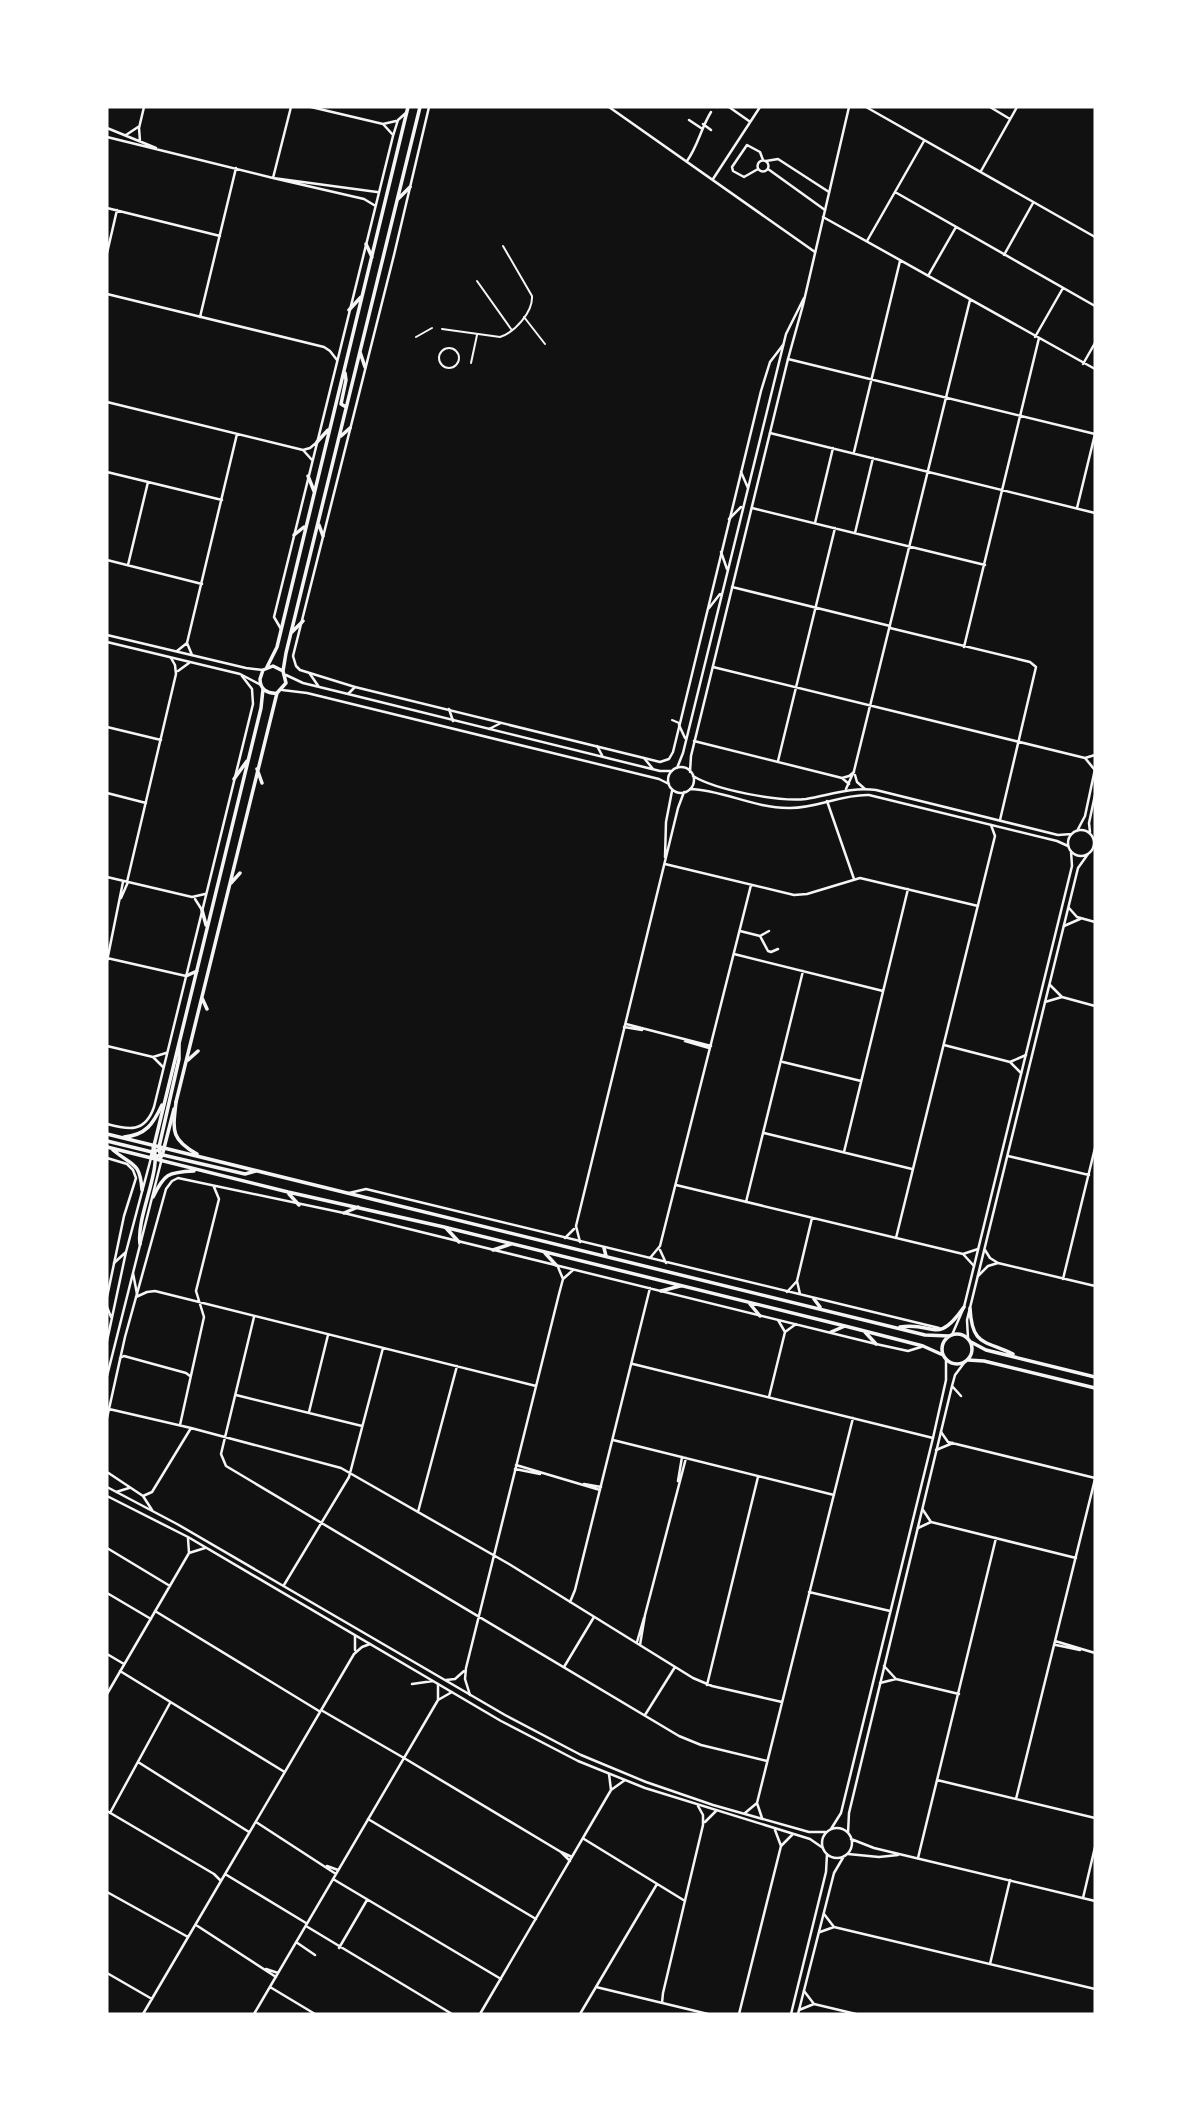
<svg xmlns="http://www.w3.org/2000/svg" width="1202" height="2121" font-family="Figtree,sans-serif">
  <style>
    .lines { fill: none; stroke-linecap: round; stroke-linejoin: round }
    .pedestrian { stroke: #f5f5f5; stroke-width: 2 }
    .minor { stroke: #f5f5f5; stroke-width: 2.5 }
    .tertiary { stroke: #f5f5f5; stroke-width: 2.5 }
    .secondary { stroke: #f5f5f5; stroke-width: 3.5 }
    .primary { stroke: #f5f5f5; stroke-width: 3.5 }
  </style>
  <rect width="100%" height="100%" fill="#111"/>
  <g class="lines">
    <!-- pedestrian -->
    <path class="pedestrian" d="M477,281L511,329
      M524,317L545,344
      M442,329L500,337C515,332 533,312 532,296L503,246
      M416,337L432,328
      M439 358a10 10 0 1 1 20 0a10 10 0 1 1-20 0Z
      M471,363L477,335
      M672,720L679,723"/>
    <!-- minor -->
    <path class="minor" d="M311,107L383,124L396,121
      M429,107L394,255L293,656L296,666L300,670L355,687L644,758L660,762L669,759L673,752L761,391L770,362L783,345
      M609,107L815,252
      M729,107L749,121
      M990,107L1010,119
      M689,120L701,128
      M383,124L393,135
      M703,124L711,130
      M107,128L156,148
      M126,135L138,127
      M107,137L273,178L377,192
      M140,141L139,128L144,107
      M757.5 166a5.5 5.5 0 1 1 11 0a5.5 5.5 0 1 1-11 0Z
      M687,161C698,146 701,128 711,112
      M766,161L778,159L829,192
      M758,169L744,177L733,171L732,167L747,145L760,152L763,160
      M768,169L825,210
      M981,171L1017,107
      M273,178L364,199L374,205
      M273,178L291,107
      M713,179L760,107
      M895,192L1095,306
      M107,208L220,236
      M823,217L1095,369
      M867,241L924,141
      M107,253L117,210
      M1004,255L1033,203
      M928,276L956,227
      M107,294L324,347L330,351L337,360
      M200,317L236,168
      M1035,337L1063,288
      M788,359L1095,434
      M1083,364L1095,343
      M107,402L303,450L310,448L316,443
      M770,433L1095,513
      M303,450L312,460
      M854,452L900,261
      M107,472L222,500
      M752,508L985,565
      M1077,508L1095,434
      M815,523L833,448
      M855,533L873,458
      M107,560L202,584
      M128,565L148,482
      M732,587L890,626
      M890,628L1030,662L1036,667L1000,820
      M281,629L274,617L393,136L398,120L407,112
      M187,643L192,655
      M964,647L1039,338
      M177,651L187,643L237,434
      M713,667L1085,758L1095,755
      M178,671L189,663
      M107,727L161,740
      M694,741L842,778L849,784
      M1085,758L1094,769
      M778,761L835,528
      M855,775L857,782L865,789
      M842,778L849,776L854,772
      M846,789L854,771L970,300
      M107,793L146,803
      M827,801L854,879
      M665,864L794,895L807,894L860,878L978,906
      M107,877L192,897L205,894
      M127,882L176,674L175,665L171,658
      M121,898L128,882
      M195,899L202,910
      M1069,908L1077,917L1095,922
      M1064,926L1080,919
      M740,931L760,936L769,931
      M760,936L768,951L771,952L778,949
      M734,954L883,991
      M107,958L186,976
      M107,961L123,882
      M1050,985L1062,997
      M1045,1002L1062,997L1095,1006
      M626,1024L711,1046
      M624,1027L642,1030
      M685,1041L709,1048
      M944,1045L1010,1062L1021,1073
      M107,1046L153,1057L163,1067
      M153,1057L166,1053
      M783,1062L861,1081
      M1010,1062L1026,1055
      M107,1124C129,1130 145,1133 154,1107L253,704L252,689L242,676
      M764,1133L912,1169
      M844,1152L908,889
      M1008,1156L1089,1175
      M107,1158L127,1164L133,1170L136,1178L124,1216L107,1297
      M676,1185L963,1254L978,1249
      M349,1193L366,1189L939,1328
      M746,1202L803,971
      M896,1238L995,836L991,825
      M660,1250L666,1263
      M985,1250L990,1258L998,1263L1095,1286
      M963,1254L974,1266
      M650,1258L660,1246L751,885
      M978,1276L988,1266L998,1263
      M563,1279L573,1270
      M1063,1279L1095,1148
      M797,1281L800,1294
      M787,1292L797,1281L812,1218
      M136,1297L147,1292L155,1291L536,1386
      M254,1317L221,1454L226,1466L679,1736L701,1745L767,1761
      M778,1320L785,1332
      M120,1358L124,1356L186,1373L190,1376
      M633,1364L933,1438
      M236,1395L362,1426
      M769,1397L785,1332L796,1324
      M109,1409L191,1428L341,1468L509,1564L693,1678L712,1686L782,1702
      M309,1412L328,1335
      M107,1418L125,1337L166,1189L172,1181L178,1178L344,1213L876,1344L908,1351L921,1347
      M180,1425L204,1317L196,1291L219,1199L214,1187
      M941,1432L948,1442L1095,1478
      M613,1440L834,1495
      M936,1450L953,1443
      M516,1465L600,1490
      M515,1469L540,1474
      M107,1472L143,1496L152,1510
      M678,1481L682,1457
      M584,1484L601,1487
      M143,1496L152,1492L191,1428
      M923,1510L931,1522L1076,1558
      M418,1512L457,1366
      M918,1528L931,1522
      M107,1548L170,1586
      M189,1553L205,1548
      M284,1585L349,1477L383,1348
      M809,1592L890,1611
      M107,1593L151,1619
      M570,1602L575,1590L650,1288
      M155,1611L319,1711
      M355,1636V1650
      M1055,1641L1095,1653
      M637,1642L644,1618
      M640,1645L645,1615L686,1458
      M1056,1645L1080,1650
      M107,1654L124,1664
      M884,1666L896,1679
      M564,1667L594,1617
      M120,1671L283,1771
      M446,1680L455,1679L464,1671
      M880,1683L896,1679L959,1694
      M438,1684V1700
      M707,1685L758,1477
      M107,1694L189,1553L188,1538
      M470,1695L465,1679L466,1668L559,1294L563,1279L558,1267
      M321,1710L404,1758
      M645,1715L675,1667
      M404,1758L561,1852L572,1857
      M138,1762L249,1832
      M609,1774L611,1790
      M937,1780L1095,1818
      M1016,1799L1095,1479
      M107,1811L214,1874L220,1880
      M110,1813L170,1703
      M745,1813L757,1803
      M762,1818L757,1803L853,1418
      M368,1819L536,1919
      M256,1822L336,1874
      M705,1822L716,1811
      M584,1839L685,1901
      M781,1846L792,1835
      M561,1852L570,1861
      M918,1858L996,1538
      M327,1866L338,1870
      M225,1874L306,1923
      M333,1879L501,1979
      M107,1892L188,1937
      M1083,1898L1095,1847
      M824,1914L834,1927
      M196,1925L276,1977
      M306,1926L452,2014
      M820,1932L834,1927L1095,1989
      M296,1942L315,1955
      M339,1948L367,1900
      M990,1964L1010,1880
      M266,1969L278,1973
      M107,1973L152,1999
      M270,1987L315,2014
      M596,1987L708,2014
      M804,1991L814,2004L856,2014
      M662,2003L663,1993L703,1825V1815L698,1806
      M799,2010L814,2004
      M143,2014L354,1654L362,1647L370,1644
      M254,2014L438,1700L452,1692
      M480,2014L611,1790L625,1780
      M580,2014L657,1884
      M739,2014L781,1846L775,1830"/>
    <!-- tertiary -->
    <path class="tertiary" d="M866,107L1095,237
      M741,472L748,488
      M729,519L741,507
      M721,552L727,569
      M709,608L720,594
      M107,635L246,668L263,670
      M107,642L240,674L261,685
      M310,674L319,687
      M286,675L303,683L348,694L660,771H672
      M282,690L307,693L659,779L669,784
      M348,694L355,687
      M449,709L453,721
      M679,725L685,738
      M489,729L501,723
      M597,746L603,757
      M644,758L653,769
      M668 780a13 13 0 1 1 26 0a13 13 0 1 1-26 0Z
      M677,768L683,753L786,334L804,298
      M690,772L691,756L788,359L803,305L849,107
      M693,776C716,790 778,802 806,799C830,795 851,787 876,790L1058,835L1072,834
      M690,789C723,790 754,808 788,808C816,809 841,794 869,795L1057,841L1068,846
      M1068 843a13 13 0 1 1 26 0a13 13 0 1 1-26 0Z
      M1077,831L1085,816L1095,769
      M1090,832L1089,823L1095,795
      M665,857L666,822L672,791
      M565,1238L574,1229
      M580,1242L576,1226L678,808L684,792
      M114,1263L126,1252
      M133,1273L137,1294
      M107,1307L111,1317
      M952,1335L964,1307L1072,866L1071,851
      M968,1338L967,1320L1078,868L1088,854
      M107,1341L126,1252L151,1158
      M107,1376L161,1162
      M952,1386L961,1396
      M107,1410L109,1409
      M107,1487L177,1524L505,1715L581,1755L646,1782L713,1805L809,1832H827
      M116,1492L129,1488
      M107,1496L188,1537L501,1721L578,1761L645,1788L810,1839L823,1848
      M412,1684L433,1681
      M822 1843a15 15 0 1 1 30 0a15 15 0 1 1-30 0Z
      M831,1829L841,1813L933,1438L946,1380V1359
      M848,1833L849,1813L952,1386L955,1375L964,1363
      M851,1839L874,1848L1095,1901
      M848,1854L879,1857L898,1855
      M791,2014L826,1872L827,1854
      M798,2014L834,1873L844,1856"/>
    <!-- secondary -->
    <path class="secondary" d="M398,199L410,187
      M366,244L372,257
      M349,310L361,297
      M360,352L365,367
      M345,373L346,380L341,404L346,407
      M341,436L350,428
      M317,442L328,430
      M308,476L314,491
      M319,525L323,536
      M294,535L304,527
      M292,632L303,621
      M267,667L277,647L408,107
      M283,671L273,666L263,670L260,679C260,689 267,694 277,693L286,683L283,671L286,653L420,107
      M257,769L262,783
      M234,779L247,761
      M231,883L240,873
      M202,910L206,925
      M186,976L197,971
      M202,998L207,1009
      M188,1060L198,1051
      M176,1102L277,693
      M162,1156L174,1109
      M151,1158L261,708L263,689"/>
    <!-- primary -->
    <path class="primary" d="M176,1102C173,1130 170,1139 197,1154
      M107,1134L925,1335L949,1336
      M124,1137C146,1135 153,1124 162,1105
      M107,1141L152,1152L164,1148
      M107,1147L288,1192L444,1227L845,1326L923,1346L943,1355
      M113,1150C132,1166 140,1161 142,1190
      M151,1157L163,1155L245,1174L256,1171
      M161,1161L159,1147L179,1059V1045
      M289,1194L299,1205
      M153,1197C164,1174 168,1172 194,1171
      M344,1213L358,1207
      M446,1228L459,1242
      M140,1244C136,1216 163,1168 153,1146
      M604,1248L606,1256
      M493,1250L511,1244
      M545,1253L556,1265
      M661,1291L680,1286
      M814,1299L820,1307
      M750,1304L760,1316
      M970,1308C972,1346 984,1340 1013,1354
      M900,1327C934,1321 936,1347 964,1307
      M831,1332L845,1326
      M865,1332L876,1344
      M942 1349a15 15 0 1 1 30 0a15 15 0 1 1-30 0Z
      M971,1342L986,1350L1095,1377
      M968,1360L984,1361L1095,1388"/>
  </g>
  <!-- border -->
  <rect width="1202" height="2121" fill="none" stroke="#ffffff" stroke-width="217"/>
</svg>
